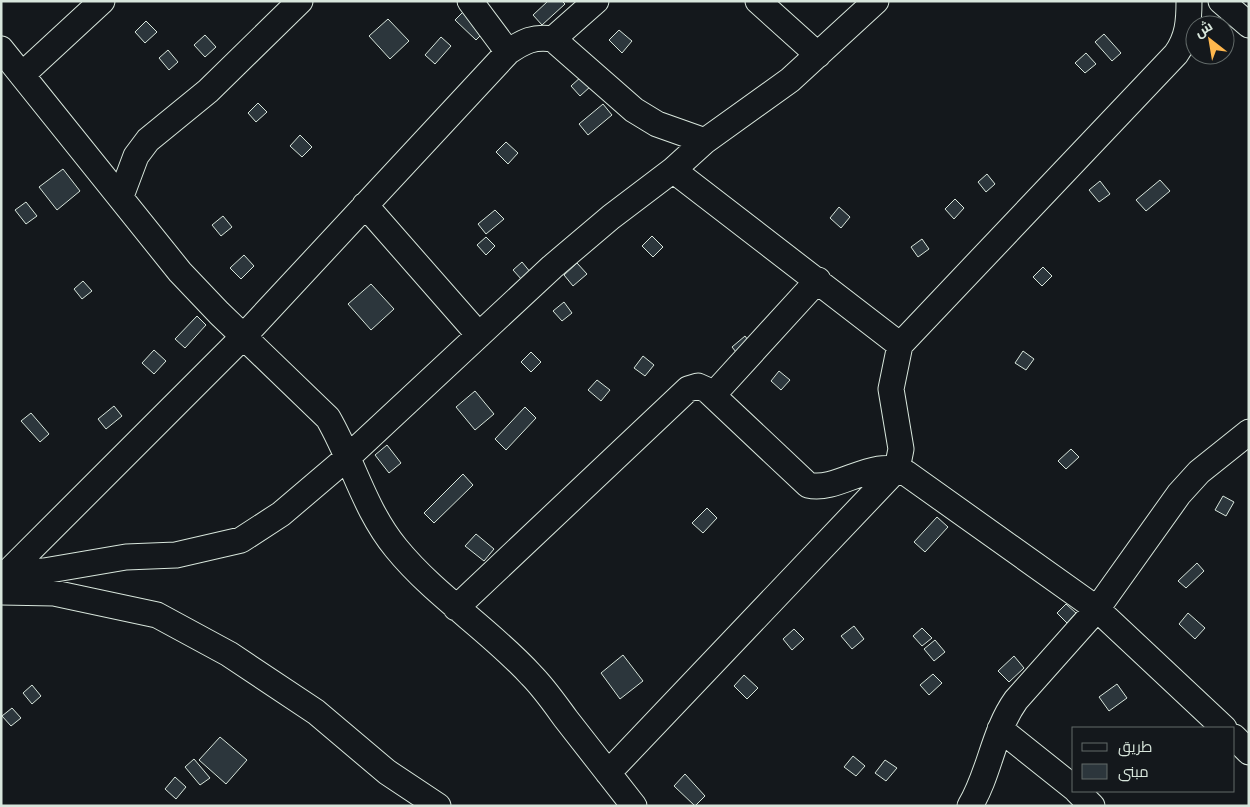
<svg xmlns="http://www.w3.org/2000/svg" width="1250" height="807" font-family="Figtree,Cairo,sans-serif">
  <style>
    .building { fill: #2c363c; stroke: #d8e6dc }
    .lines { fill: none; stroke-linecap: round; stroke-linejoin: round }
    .minor-casing { stroke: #d8e6dc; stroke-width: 27 }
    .minor { stroke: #14181c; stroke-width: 25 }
  </style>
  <rect width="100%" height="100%" fill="#14181c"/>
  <!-- building -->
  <path class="building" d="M548,1H562L565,4L542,25L533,15Z
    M464,11L485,31L476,40L455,20Z
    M388,19L409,41L390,59L369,36Z
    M146,21L157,32L145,43L135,32Z
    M619,30L632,41L622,53L609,40Z
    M1104,34L1121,53L1112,61L1095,42Z
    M205,35L216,47L205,57L194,45Z
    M441,37L451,46L435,64L425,55Z
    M168,50L178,62L169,70L159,58Z
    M1086,53L1096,64L1085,73L1075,63Z
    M582,76L591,86L580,96L571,86Z
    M258,103L267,112L256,122L248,113Z
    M603,104L612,115L588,135L579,124Z
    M300,135L312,147L302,157L290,146Z
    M506,142L518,153L508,164L496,152Z
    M63,169L80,191L57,210L39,187Z
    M987,174L995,184L986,192L978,182Z
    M1160,180L1170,191L1146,211L1136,200Z
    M1100,181L1110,194L1099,202L1089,190Z
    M955,199L964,208L954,219L945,209Z
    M26,202L37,216L26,224L15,210Z
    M839,207L850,217L841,228L830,218Z
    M495,210L504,219L486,234L478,224Z
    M223,216L232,227L221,236L212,225Z
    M652,236L663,247L653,257L642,246Z
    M486,237L495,246L486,255L477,245Z
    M922,239L929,249L918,257L911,247Z
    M244,255L254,266L241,279L230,268Z
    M522,262L531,273L522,280L513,270Z
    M577,263L587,274L573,286L564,275Z
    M1043,267L1052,276L1042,286L1033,277Z
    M83,281L92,291L82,299L74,289Z
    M371,284L394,309L371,330L348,304Z
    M564,302L572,313L562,321L553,311Z
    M197,316L206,325L185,348L175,339Z
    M745,336L753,347L740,357L732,347Z
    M154,350L166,361L154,374L142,363Z
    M1023,351L1034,359L1026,370L1015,363Z
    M531,352L541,362L531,372L521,362Z
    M643,356L654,365L645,376L634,368Z
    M779,371L790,380L781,390L771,381Z
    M597,380L610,390L601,401L588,390Z
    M475,391L494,414L475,430L456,407Z
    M114,406L122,416L106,429L98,419Z
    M525,407L536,418L506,450L495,439Z
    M31,413L49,434L40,442L21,421Z
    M387,445L401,463L389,473L375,455Z
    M1071,449L1079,457L1066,469L1058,461Z
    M463,474L473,485L434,523L424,513Z
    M1223,496L1234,502L1226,516L1215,510Z
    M707,508L717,518L703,533L692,523Z
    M937,517L948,527L925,552L914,542Z
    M476,534L494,549L484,561L465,546Z
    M1197,563L1204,571L1186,588L1178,581Z
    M1066,604L1076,613L1067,623L1057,613Z
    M1188,613L1205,628L1195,639L1179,624Z
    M854,626L864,639L852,649L841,636Z
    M922,628L932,638L922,646L913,636Z
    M794,629L804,639L792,650L783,639Z
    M935,640L945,652L934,661L924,649Z
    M623,655L643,681L620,699L601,673Z
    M1014,656L1024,668L1009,682L998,671Z
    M933,674L942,683L929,695L920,685Z
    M744,675L758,688L747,699L734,686Z
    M1117,684L1127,698L1109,711L1099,697Z
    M32,685L41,696L32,704L23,693Z
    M12,708L21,718L11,726L2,716Z
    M220,737L247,760L226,784L199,760Z
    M853,756L865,766L856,776L844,767Z
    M194,759L210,778L200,785L185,767Z
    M885,760L897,768L886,781L875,773Z
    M685,774L705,796L695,806L674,786Z
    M175,777L186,787L176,799L165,789Z"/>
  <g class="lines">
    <defs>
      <path id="minor" d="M470,1L508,52
        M758,1L818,55
        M1221,1L1249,25
        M553,39L596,1
        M1,49L180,272L219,313L328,418C353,461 364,509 396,548C435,596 489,629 531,675C544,688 555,704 566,719C589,748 611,777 634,806
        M23,74L102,1
        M673,170L900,345
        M121,196L136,156L148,140L208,91L300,1
        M365,205L479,335
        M713,395L818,280
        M7,573L44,571L126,557L176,555L241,540L281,514L348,457L552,267L611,217L673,170L705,141L790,80L876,1
        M4,576L243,337L508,52C524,41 534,36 553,39L634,110L657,124L705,141
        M1,592L54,593L157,615L229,654L316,712L387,772L438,806
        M456,608L688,389L698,386L707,390L808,485C840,492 873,456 906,473L1097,609L1224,728
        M1000,729L1074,788
        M1234,737L1249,752
        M608,773L897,469L901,449L891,389L900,345L1176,54C1188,37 1189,21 1189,1
        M1077,791L1092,806
        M970,806C990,773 993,732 1016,700L1097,609L1179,494L1199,472L1249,432"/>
    </defs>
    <!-- minor casing -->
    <use href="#minor" class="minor-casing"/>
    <!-- minor -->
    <use href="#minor" class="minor"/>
  </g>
  <!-- border -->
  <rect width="1250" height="807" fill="none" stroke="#d8e6dc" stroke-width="5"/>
  <!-- legend -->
  <rect x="1072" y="727" width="162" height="65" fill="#14181c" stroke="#626a69"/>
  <rect x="1082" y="743" width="25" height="8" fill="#14181c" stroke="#626a69"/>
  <text x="1118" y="752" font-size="15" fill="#d8e6dc">طريق</text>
  <rect x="1082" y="764" width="25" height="15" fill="#2c363c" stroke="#626a69"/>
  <text x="1118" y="777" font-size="15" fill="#d8e6dc">مبنى</text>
  <!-- north arrow -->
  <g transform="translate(1210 40) rotate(329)"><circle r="24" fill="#14181c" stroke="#626a69"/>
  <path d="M0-4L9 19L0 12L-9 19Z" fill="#ffb74d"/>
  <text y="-8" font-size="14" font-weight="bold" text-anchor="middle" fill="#d8e6dc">ش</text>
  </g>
</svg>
